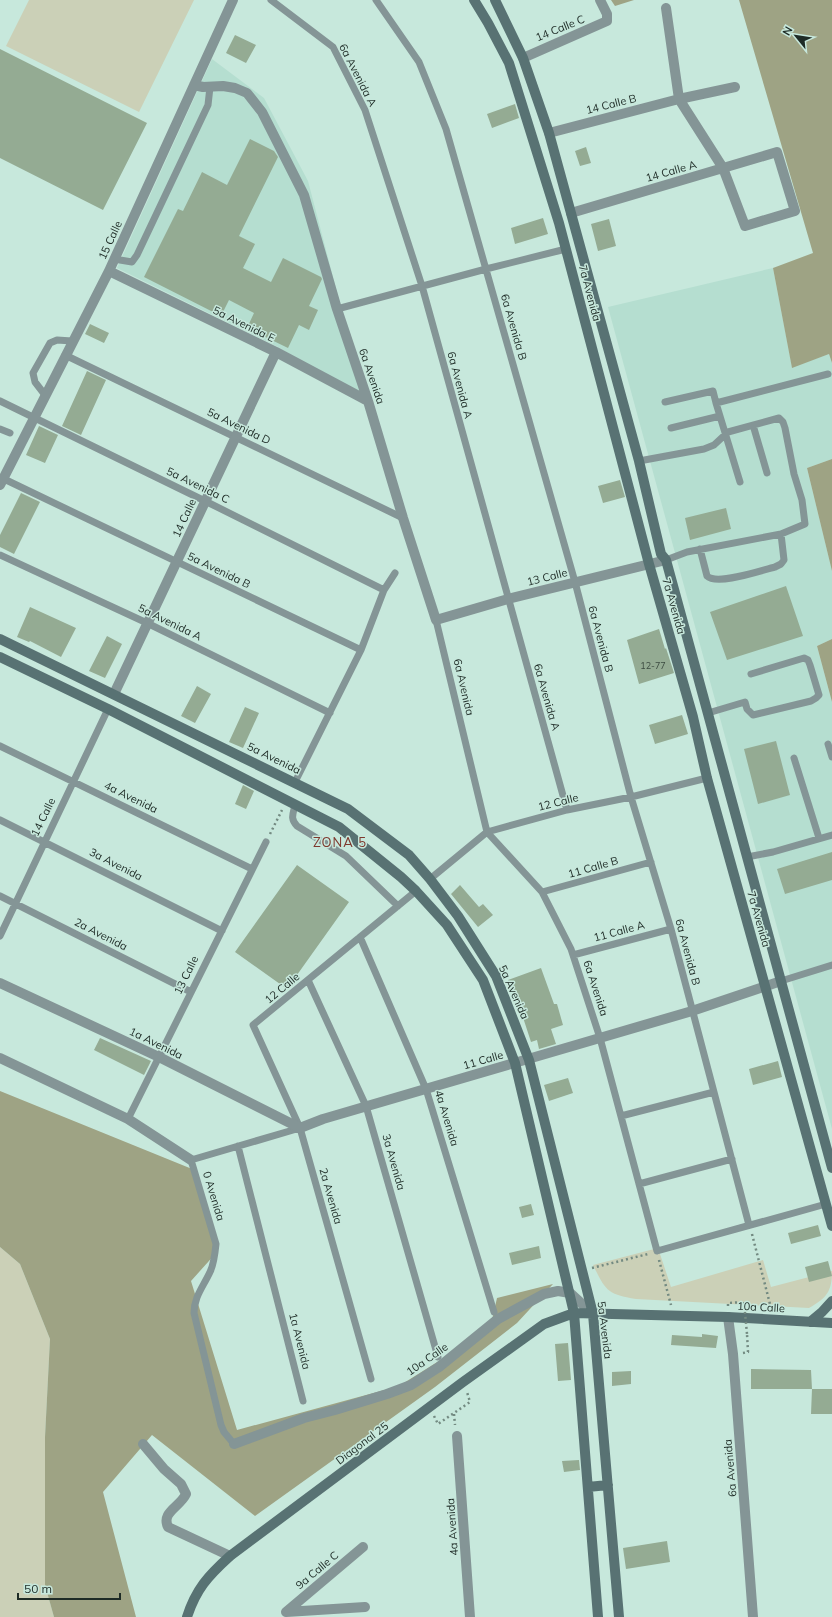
<svg xmlns="http://www.w3.org/2000/svg" width="832" height="1617" font-family="Mulish,sans-serif">
  <style>
    .built { fill: #b5ded0 }
    .green { fill: #cbd0b7 }
    .forest { fill: #9ea384 }
    .building { fill: #94ab93 }
    .lines { fill: none; stroke-linecap: round; stroke-linejoin: round }
    .path { stroke: #738a81; stroke-width: 2.5; stroke-dasharray: 2 3; stroke-linecap: butt }
    .lane { stroke: #849596; stroke-width: 7 }
    .street { stroke: #849596; stroke-width: 10 }
    .secondary { stroke: #587273; stroke-width: 10 }
    .path-bridge { stroke: #738a81; stroke-width: 2.5; stroke-dasharray: 2 3; stroke-linecap: butt }
    .labels { text-anchor: middle; stroke-width: 3; stroke-linejoin: round; paint-order: stroke }
    .number-label { font-size: 9px; fill: #3c4b41 }
    .street-label { font-size: 11px; fill: #1e2b26; stroke: #c7e8dc }
    .quarter-label { font-size: 13px; letter-spacing: 1px; fill: #7e382d; stroke: #c7e8dc }
  </style>
  <rect width="100%" height="100%" fill="#c7e8dc"/>
  <!-- built -->
  <path class="built" d="M212,59L264,98L308,181L365,399L278,347L117,268Z
    M773,268L792,367L829,354L832,363V459L807,468L832,571V639L817,646L832,702V1129L608,307Z"/>
  <!-- green -->
  <path class="green" d="M29,0H194L139,112L6,46Z
    M0,1247L20,1264L50,1339L45,1437V1585L54,1617H0Z
    M658,1248L671,1287L763,1260L771,1287L832,1271C832,1291 827,1298 809,1308L636,1299C607,1294 606,1291 593,1265Z"/>
  <!-- forest -->
  <path class="forest" d="M611,0H634L615,6Z
    M739,0H832V363L829,354L792,368L773,268L813,253Z
    M832,459V571L807,468Z
    M832,639V702L817,646Z
    M0,1091L197,1171L217,1252L191,1281L237,1430L399,1386L490,1329L497,1298L553,1284L517,1323L435,1387L255,1516L152,1435L103,1492L136,1617H54L45,1585V1437L50,1339L20,1264L0,1247Z"/>
  <!-- building -->
  <path class="building" d="M235,35L256,45L246,63L226,53Z
    M0,49L147,123L103,210L0,158Z
    M515,104L519,118L492,128L487,114Z
    M250,139L274,151L278,157L239,236L255,244L243,268L271,282L283,258L321,277L322,279L309,306L318,310L309,330L299,325L288,348L247,328L254,313L229,300L221,316L144,277L178,209L183,211L202,172L227,185Z
    M586,147L591,163L580,166L575,151Z
    M543,218L548,234L515,244L511,228Z
    M609,219L616,246L598,251L591,224Z
    M90,324L109,333L104,343L85,334Z
    M87,371L106,380L81,435L62,426Z
    M39,426L58,435L45,463L26,455Z
    M620,480L625,497L603,503L598,486Z
    M21,493L40,502L14,554L0,547V535Z
    M726,508L731,529L690,540L685,518Z
    M786,586L803,636L727,660L710,612Z
    M30,607L76,628L61,657L30,641L29,642L17,637Z
    M659,629L665,649L666,648L674,673L639,684L627,640Z
    M107,636L122,644L105,678L89,671Z
    M197,686L211,694L195,723L181,716Z
    M245,707L259,713L243,748L229,742Z
    M682,715L688,734L655,744L649,725Z
    M776,741L790,795L758,804L744,749Z
    M243,785L254,791L246,809L235,804Z
    M832,852V880L785,894L777,869Z
    M297,865L349,902L287,989L235,952Z
    M460,885L479,907L483,904L493,915L478,927L451,894Z
    M541,968L554,1004H557L563,1025L551,1029L556,1044L539,1049L537,1040L531,1042L517,999L515,1000L508,980Z
    M100,1038L151,1061L144,1075L94,1050Z
    M778,1061L782,1077L753,1085L749,1069Z
    M568,1078L573,1093L549,1101L544,1085Z
    M531,1204L534,1215L522,1218L519,1207Z
    M818,1225L821,1236L791,1244L788,1233Z
    M539,1246L541,1258L512,1265L509,1253Z
    M828,1261L832,1276L809,1282L805,1267Z
    M702,1334L718,1336L716,1348L671,1345L672,1335L702,1337Z
    M568,1343L571,1380L558,1381L555,1344Z
    M751,1369L811,1370L812,1389H751Z
    M631,1371V1384L612,1386V1372Z
    M812,1389H832V1414H811Z
    M579,1460L580,1470L564,1472L562,1461Z
    M667,1541L670,1562L626,1569L623,1548Z"/>
  <g class="lines">
    <!-- path -->
    <path class="path" d="M270,834L282,810
      M752,1234L771,1308
      M659,1260L671,1305
      M592,1268L648,1254
      M728,1306V1303L744,1302
      M743,1353L748,1352L747,1334
      M454,1414L455,1425
      M434,1416L438,1424L470,1402L467,1392"/>
    <!-- lane -->
    <path class="lane" d="M271,0L333,47L365,110L422,286L567,810
      M376,0L419,62L446,129L575,582L631,797L671,929L749,1225
      M114,259L132,262L137,255L208,105L210,87
      M337,309L486,269L566,249
      M65,355L403,518
      M45,395L35,382L33,373L50,343L57,340L72,341
      M0,401L205,501L384,590
      M665,402L713,391L716,403
      M753,425L767,473
      M671,428L720,416
      M0,429L10,433
      M639,461L704,449L714,445L728,432L779,418L783,422L785,428L794,474L802,500L805,524L781,534
      M4,479L361,650
      M740,482L716,403L828,374
      M0,555L147,623L330,713
      M666,560L687,552L781,534L784,560L781,564L775,567C762,570 717,586 707,576L700,549
      M436,620L487,832L542,892L571,949L600,1038L657,1251L826,1204
      M708,713L745,702L747,709L753,715L811,701L816,698L819,695L810,665L808,660L804,658L751,674
      M828,744L832,757
      M0,746L252,869
      M794,758L819,838
      M295,782L361,650L384,590L395,573
      M295,805C293,814 290,819 297,826L346,856L398,906
      M0,820L222,931
      M747,857L773,852L832,835
      M430,879L487,832L567,810L631,797L707,778
      M542,892L651,862
      M0,896L191,992
      M0,936L108,709
      M360,937L426,1089L494,1312
      M573,955L671,929
      M308,980L366,1106L438,1357
      M781,981L832,965
      M621,1116L714,1092
      M128,1119L266,842
      M238,1146L303,1401
      M639,1184L732,1159
      M371,1379L300,1128L253,1025L416,891
      M234,1444L224,1432L221,1425L194,1313C194,1297 203,1287 210,1272C214,1264 215,1254 216,1244L191,1160L300,1128"/>
    <!-- street -->
    <path class="street" d="M523,58L607,21V14L600,0
      M194,85L203,87L223,86L235,88L247,93L262,112L304,195L337,309L368,401L403,518L436,620L508,599L666,560
      M549,133L679,99L735,87
      M571,213L777,152L795,211L745,226L723,168L679,99L666,8
      M109,271L276,352L368,401
      M0,485L109,271L233,0
      M114,694L276,352
      M0,983L159,1057L300,1128L323,1119L692,1011L781,981
      M0,1058L128,1119L191,1160
      M728,1317L733,1354L753,1617
      M457,1436L470,1617
      M143,1444L164,1469L181,1484L186,1494C180,1507 161,1512 168,1527L230,1556
      M234,1444L304,1418L335,1410L387,1394L411,1385L439,1367L498,1319L544,1294L558,1291L570,1293L593,1314
      M286,1612L363,1547
      M286,1612L365,1607"/>
    <!-- secondary -->
    <path class="secondary" d="M474,0L488,23L509,63L559,223L649,564L693,717L707,778L832,1226
      M495,0L523,58L549,133L639,461L661,554L666,560L832,1168
      M0,639L348,809L409,855L430,879L458,916L496,976L529,1060L593,1314L619,1617
      M0,657L108,709L339,827L401,877L416,891L447,925L483,980L515,1063L574,1313L598,1617
      M810,1322L822,1312L832,1301
      M588,1487L608,1485
      M187,1617C196,1589 208,1576 230,1556L463,1382L544,1324L574,1313L728,1317L832,1323"/>
    <!-- path-bridge -->
    <path class="path-bridge" d="M744,1302L747,1334"/>
  </g>
  <g class="labels">
    <!-- number labels -->
    <g class="number-label">
      <text x="653" y="669">12-77</text>
    </g>
    <!-- street labels -->
    <g class="street-label">
      <text transform="translate(560 28) rotate(-22)" y="4">14 Calle C</text>
      <text transform="translate(358 75) rotate(63)" y="4">6a Avenida A</text>
      <text transform="translate(611 104) rotate(-14)" y="4">14 Calle B</text>
      <text transform="translate(671 171) rotate(-16)" y="4">14 Calle A</text>
      <text transform="translate(110 240) rotate(-65)" y="4">15 Calle</text>
      <text transform="translate(590 293) rotate(75)" y="4">7a Avenida</text>
      <text transform="translate(244 324) rotate(26)" y="4">5a Avenida E</text>
      <text transform="translate(514 327) rotate(74)" y="4">6a Avenida B</text>
      <text transform="translate(372 376) rotate(71)" y="4">6a Avenida</text>
      <text transform="translate(460 385) rotate(75)" y="4">6a Avenida A</text>
      <text transform="translate(239 426) rotate(26)" y="4">5a Avenida D</text>
      <text transform="translate(198 485) rotate(26)" y="4">5a Avenida C</text>
      <text transform="translate(184 518) rotate(-65)" y="4">14 Calle</text>
      <text transform="translate(219 570) rotate(26)" y="4">5a Avenida B</text>
      <text transform="translate(547 577) rotate(-14)" y="4">13 Calle</text>
      <text transform="translate(674 606) rotate(74)" y="4">7a Avenida</text>
      <text transform="translate(170 622) rotate(26)" y="4">5a Avenida A</text>
      <text transform="translate(601 639) rotate(75)" y="4">6a Avenida B</text>
      <text transform="translate(464 687) rotate(77)" y="4">6a Avenida</text>
      <text transform="translate(547 697) rotate(74)" y="4">6a Avenida A</text>
      <text transform="translate(274 758) rotate(26)" y="4">5a Avenida</text>
      <text transform="translate(131 797) rotate(26)" y="4">4a Avenida</text>
      <text transform="translate(558 802) rotate(-14)" y="4">12 Calle</text>
      <text transform="translate(43 817) rotate(-64)" y="4">14 Calle</text>
      <text transform="translate(116 864) rotate(27)" y="4">3a Avenida</text>
      <text transform="translate(593 867) rotate(-16)" y="4">11 Calle B</text>
      <text transform="translate(759 919) rotate(74)" y="4">7a Avenida</text>
      <text transform="translate(619 931) rotate(-15)" y="4">11 Calle A</text>
      <text transform="translate(101 934) rotate(27)" y="4">2a Avenida</text>
      <text transform="translate(688 952) rotate(75)" y="4">6a Avenida B</text>
      <text transform="translate(186 975) rotate(-64)" y="4">13 Calle</text>
      <text transform="translate(282 988) rotate(-40)" y="4">12 Calle</text>
      <text transform="translate(596 988) rotate(72)" y="4">6a Avenida</text>
      <text transform="translate(514 992) rotate(66)" y="4">5a Avenida</text>
      <text transform="translate(156 1043) rotate(26)" y="4">1a Avenida</text>
      <text transform="translate(483 1060) rotate(-16)" y="4">11 Calle</text>
      <text transform="translate(447 1118) rotate(73)" y="4">4a Avenida</text>
      <text transform="translate(394 1162) rotate(74)" y="4">3a Avenida</text>
      <text transform="translate(214 1196) rotate(73)" y="4">0 Avenida</text>
      <text transform="translate(331 1196) rotate(74)" y="4">2a Avenida</text>
      <text transform="translate(761 1307) rotate(3)" y="4">10a Calle</text>
      <text transform="translate(605 1330) rotate(83)" y="4">5a Avenida</text>
      <text transform="translate(300 1341) rotate(76)" y="4">1a Avenida</text>
      <text transform="translate(427 1359) rotate(-35)" y="4">10a Calle</text>
      <text transform="translate(362 1443) rotate(-37)" y="4">Diagonal 25</text>
      <text transform="translate(730 1468) rotate(-95)" y="4">6a Avenida</text>
      <text transform="translate(452 1527) rotate(-94)" y="4">4a Avenida</text>
      <text transform="translate(317 1570) rotate(-40)" y="4">9a Calle C</text>
    </g>
    <!-- quarter labels -->
    <g class="quarter-label">
      <text x="340" y="847">ZONA 5</text>
    </g>
  </g>
  <!-- north arrow -->
  <g transform="translate(796 36) rotate(300)" stroke="#c7e8dc" stroke-width="3" paint-order="stroke">
  <path d="M0-3L7 15L0 10L-7 15Z" fill="#1e2b26"/>
  <text y="-6" font-size="11" font-weight="bold" text-anchor="middle" fill="#1e2b26">N</text>
  </g>
  <!-- scale -->
  <path d="M18 1593v6h102v-6" fill="none" stroke="#1e2b26" stroke-width="2"/>
  <text x="24" y="1593" font-size="12" fill="#1e2b26" stroke="#c7e8dc" stroke-width="3" paint-order="stroke">50 m</text>
</svg>
